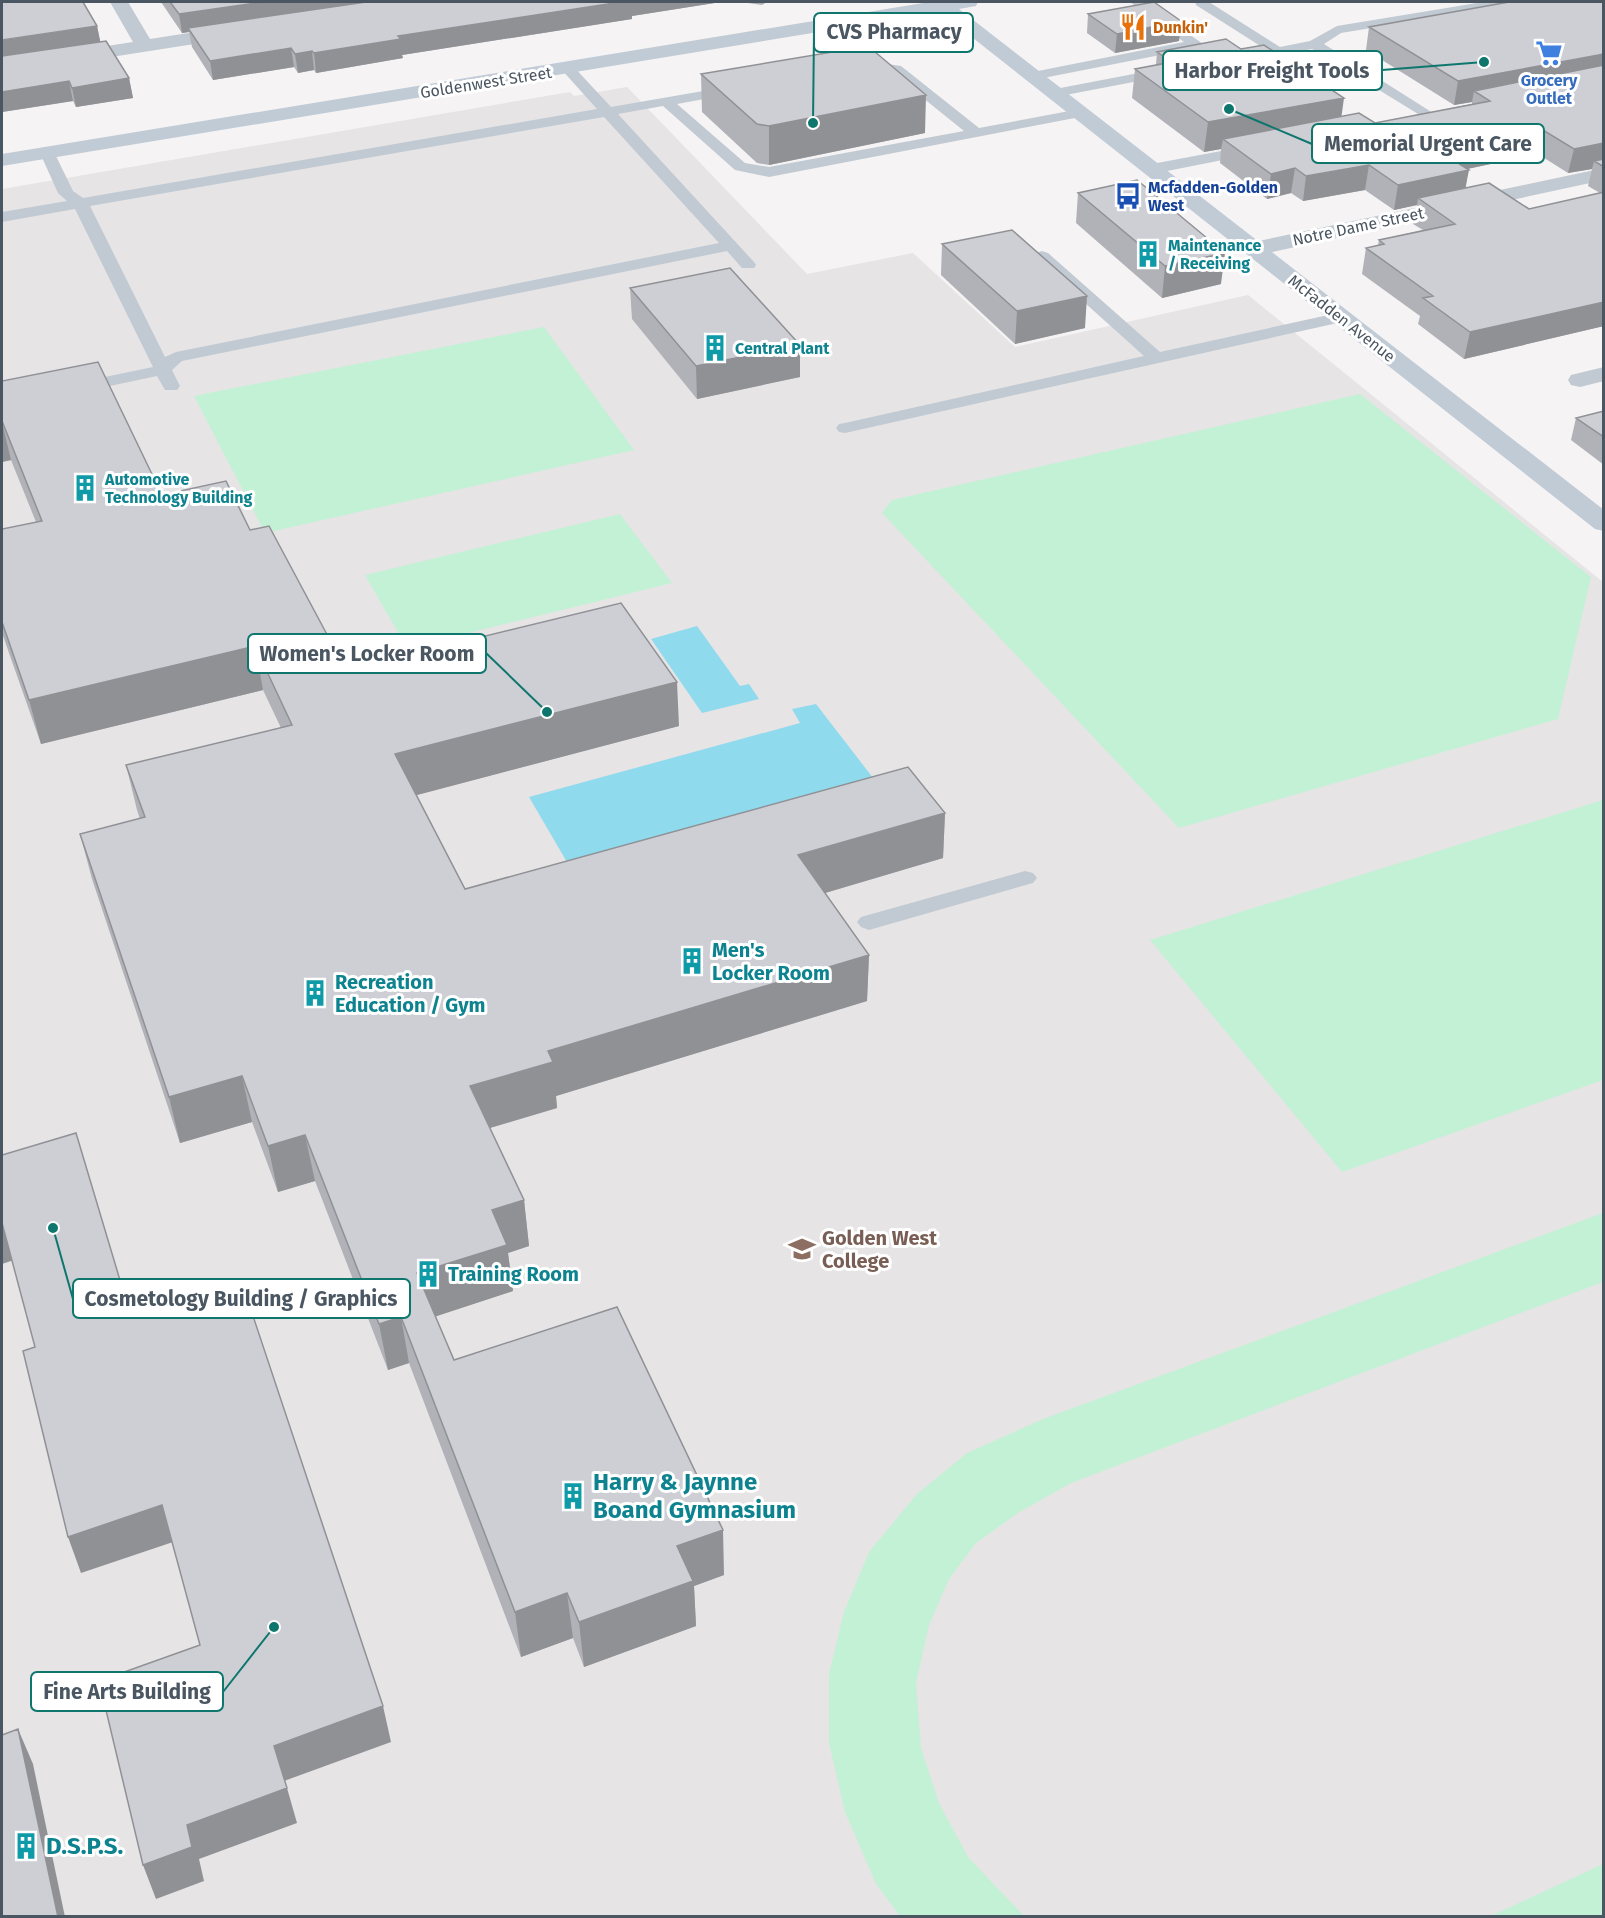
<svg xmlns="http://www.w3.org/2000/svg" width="1605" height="1918" font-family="'Fira Sans',sans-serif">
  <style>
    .education { fill: #e6e4e5 }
    .green { fill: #c3f1d5 }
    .water { fill: #90daee }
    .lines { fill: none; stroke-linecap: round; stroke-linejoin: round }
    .lane { fill: #c1cad2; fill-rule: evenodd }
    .street { fill: #c1cad2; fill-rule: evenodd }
    .secondary { fill: #c1cbd6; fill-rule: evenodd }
    .wall { fill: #b0b2b7; fill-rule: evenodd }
    .shaded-wall { fill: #909195 }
    .building { fill: #cdcfd5; stroke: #909195; stroke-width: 1.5 }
    .labels { text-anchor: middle; stroke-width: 6; stroke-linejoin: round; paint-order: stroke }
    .far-food-label { font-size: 16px; font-weight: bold; fill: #c56008; stroke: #fff; text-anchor: start }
    .far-shop-label { font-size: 16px; font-weight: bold; fill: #366cbe; stroke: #fff }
    .far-street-label { font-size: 16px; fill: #4a5661; stroke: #fff }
    .far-transit-label { font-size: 16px; font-weight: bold; fill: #164399; stroke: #fff; text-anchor: start }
    .far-culture-label { font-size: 16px; font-weight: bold; fill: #0d838f; stroke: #fff; text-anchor: start }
    .culture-label { font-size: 20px; font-weight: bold; fill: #0d838f; stroke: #fff; text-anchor: start }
    .education-label { font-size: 20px; font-weight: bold; fill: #785e54; stroke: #fff; text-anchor: start }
    .near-culture-label { font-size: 24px; font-weight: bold; fill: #0d838f; stroke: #fff; text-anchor: start }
    .leader { fill: none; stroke: #0f766e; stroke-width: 2 }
    .callout-dot { fill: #0f766e; stroke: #fff; stroke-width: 2 }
    .callout { fill: #fff; stroke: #0f766e; stroke-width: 2 }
    .callout-label { font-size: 21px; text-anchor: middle; font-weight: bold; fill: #4a5661 }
  </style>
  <rect width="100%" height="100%" fill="#f5f3f3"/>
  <!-- education -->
  <path class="education" d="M627,87L807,274L913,253L1015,347L1248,295L1603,582V1916H2V189L570,92L574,96Z"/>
  <!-- green -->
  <path class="green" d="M544,327L634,450L265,533L194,396Z
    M1360,394L1591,577L1558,719L1179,828L882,513L892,500Z
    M620,514L672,583L407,648L365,575Z
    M1603,800V1080L1342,1172L1150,940Z
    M1603,1213V1282L1071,1483L1018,1513L976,1543L949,1579L929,1625L916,1683L921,1748L939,1803L968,1857L1024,1916H900L876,1884L845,1812L829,1743V1674L844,1612L869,1552L917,1494L967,1453L1043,1419Z
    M1603,1864V1916H1491Z"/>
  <!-- water -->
  <path class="water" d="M697,626L740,686L749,684L759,699L702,713L651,639Z
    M816,704L887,796L578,881L529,797L800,723L792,709Z"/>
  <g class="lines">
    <!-- lane -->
    <path class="lane" d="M1130,2H1144L1203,44L1196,48L1033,80L1028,79L1026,76L1028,73L1033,72L1184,42Z
      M1195,2H1209L1280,47L1310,41L1337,26L1483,2H1511L1504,6L1341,33L1324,44L1433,113L1435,116L1433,119L1428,120L1312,49L1243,62L1238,61L1236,58L1238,55L1265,49L1196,5Z
      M874,62L901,66L979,128L1080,109L1087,113L1080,117L769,177L735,170L663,106L618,114L754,262L756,265L754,268H742L727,251L182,361L172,370L180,386L177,390H165L157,376L77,393L71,392L68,388L71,384L153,367L75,209L2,222V212L67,201L58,193L40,153L43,150H53L73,191L83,198L597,109L561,69L568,65L573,66L611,107L732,86L737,87L739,90L737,93L677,104L745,163L769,167L964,131L892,73L864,71L857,67L859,64ZM604,117L719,243L176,352L165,357L90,206Z
      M1165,68L1170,69L1172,72L1170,75L1055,97L1048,93L1055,89Z
      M1253,145L1258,147L1261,150L1258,153L1152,174L1144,169L1152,164Z
      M1042,251L1048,253L1160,352L1342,312L1350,317L1342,322L845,433L839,432L836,428L839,424L845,423L1144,356L1036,259L1034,256L1036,253Z
      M1025,871L1033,873L1037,878L1033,883L869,930L861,927L857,922L861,917Z"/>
    <!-- street -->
    <path class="street" d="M110,2H128L150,39L233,26L240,28L242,32L240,36L233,38L2,74V62L133,42Z
      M1604,168V180L1254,256L1246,254L1243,249L1246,244L1254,242Z
      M1604,367V381L1580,387L1571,385L1568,380L1571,375Z"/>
    <!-- secondary -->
    <path class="secondary" d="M929,2H978L976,6L959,9L1604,510V531L1595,529L940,12L2,166V154Z"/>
  </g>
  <!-- wall -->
  <path class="wall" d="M161,2H721L632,16V19L402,55L403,58L316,73L314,70L298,73L294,67L213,80L192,47L189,32L182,33Z
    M741,2H767L762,5Z
    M1604,2V326L1464,359L1418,324L1420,316L1362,274L1366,248L1378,245L1379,240L1423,230L1413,224L1417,205L1394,210L1365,190L1303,201L1291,193L1267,199L1220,163L1221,149L1204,152L1132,98L1135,69L1156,65L1157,52L1241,49L1341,116L1375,123L1472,104V102L1454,105L1366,50L1369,27ZM1538,154L1568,173L1592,169L1588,186L1600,193L1529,209L1466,188L1467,169Z
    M1088,14L1181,21L1179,41L1115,53L1087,33Z
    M97,26L100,41L129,78L133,98L76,107L73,101L2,112Z
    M701,74L925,133L769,165L757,163L702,112Z
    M1078,193L1221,284L1162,298L1076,223Z
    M942,244L1085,328L1015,344L941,275Z
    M630,288L800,345V377L697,399L632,319Z
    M2,381L162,495L250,530L346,670L679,726L416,795L465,889L945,813L943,858L825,893L869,955L867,1001L556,1096L557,1108L490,1128L524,1200L529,1246L508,1253L513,1291L435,1316L454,1360L724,1575L694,1586L696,1626L584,1667L573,1638L521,1657L409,1363L388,1370L315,1181L278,1192L252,1122L180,1143L92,879L80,834L140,819L137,810L126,765L281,728L263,690L41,744L2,633V529L36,522L11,460L2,462Z
    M1604,411V465L1571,440L1576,418Z"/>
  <!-- shaded-wall -->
  <path class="shaded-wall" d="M263,2H388L188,28L189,32L182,33L179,14Z
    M621,2H721L632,16V19L402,55L403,58L316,73L314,53L398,36Z
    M1181,21L1179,41L1115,53L1117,34Z
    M97,26L101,45L2,62V40Z
    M291,48L294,67L213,80L210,61Z
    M312,51L314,70L298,73L295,54Z
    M1604,54V77L1474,91L1472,102L1454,105L1458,81Z
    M129,78L133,98L76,107L72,88Z
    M69,81L73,101L2,112V92Z
    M926,95L925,133L769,165V126Z
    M1344,98L1340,127L1223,139L1221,149L1204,152L1208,122Z
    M1543,130L1538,154L1434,176L1439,151Z
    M1604,143V167L1594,161L1592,169L1568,173L1574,149Z
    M1369,165L1365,190L1303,201L1306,176Z
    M1295,168L1291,193L1267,199L1271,174Z
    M1469,170L1464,195L1418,198L1417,205L1394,210L1398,185Z
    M1225,253L1221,284L1162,298L1165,266Z
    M1087,296L1085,328L1015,344L1017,311Z
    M1604,302V326L1464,359L1470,332Z
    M800,345V377L697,399L696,366Z
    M2,422L11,460L2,462Z
    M255,646L263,690L41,744L29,700Z
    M677,682L679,726L402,799L395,754Z
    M945,813L943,858L798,901V855Z
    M869,955L867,1001L556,1096L557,1108L476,1132L470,1086L548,1051Z
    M242,1076L252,1122L180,1143L169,1097Z
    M305,1135L315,1181L278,1192L268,1146Z
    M524,1200L529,1246L508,1253L513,1291L425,1320L417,1273L492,1210Z
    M2,1223L14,1260L2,1264Z
    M401,1317L409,1363L388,1370L379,1324Z
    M162,1505L173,1542L81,1573L68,1537Z
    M723,1530L724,1575L694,1586L696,1626L584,1667L579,1622L677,1546Z
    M567,1593L573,1638L521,1657L515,1612Z
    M383,1706L391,1742L284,1781L274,1746Z
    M18,1729L33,1764L65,1917H58Z
    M287,1788L297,1823L199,1859L204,1881L156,1899L143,1865L187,1825Z"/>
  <!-- building -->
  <path class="building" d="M2,2H83L97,26L2,40Z
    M170,2H263L179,14Z
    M366,2H621L398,36L401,39L314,53L312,51L295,54L291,48L210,61L188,28Z
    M1154,2L1181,21L1117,34L1088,14Z
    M1509,2H1604V54L1458,81L1369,27Z
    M1226,39L1241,49L1264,45L1344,98L1208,122L1135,69L1172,62L1157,52Z
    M106,41L129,78L72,88L69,81L2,92V56Z
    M868,46L926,95L769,126L757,124L701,74Z
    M1604,65V143L1574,149L1543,130L1439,151L1469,170L1398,185L1369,165L1306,176L1295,168L1271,174L1223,139L1359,113L1375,123L1490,101L1474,91Z
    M1604,159V167L1594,161Z
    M1137,180L1225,253L1165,266L1078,193Z
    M1489,183L1529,209L1604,192V302L1470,332L1423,298L1433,296L1366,248L1384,244L1379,240L1455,224L1418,198Z
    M1012,230L1087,296L1017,311L942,244Z
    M730,268L800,345L696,366L630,288Z
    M98,362L162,495L226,481L250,530L269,526L346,670L621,603L677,682L395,754L465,889L908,767L945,813L798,855L869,955L548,1051L553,1062L470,1086L524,1200L492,1210L507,1245L417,1273L454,1360L617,1307L723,1530L677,1546L693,1581L579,1622L567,1593L515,1612L401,1317L379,1324L305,1135L268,1146L242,1076L169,1097L80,834L145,817L126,765L292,725L255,646L29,700L2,622V529L42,521L2,421V381Z
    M1604,411V437L1576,418Z
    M76,1133L131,1317L242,1283L383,1706L274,1746L287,1788L187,1825L192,1847L143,1865L99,1681L200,1645L162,1505L68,1537L23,1351L35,1347L2,1223V1155Z
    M18,1729L58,1917H2V1735Z"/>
  <!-- icons -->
  <defs>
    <symbol id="restaurant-bare" viewBox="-9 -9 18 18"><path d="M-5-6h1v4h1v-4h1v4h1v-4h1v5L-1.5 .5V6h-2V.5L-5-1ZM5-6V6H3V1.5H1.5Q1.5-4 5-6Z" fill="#e8710a" stroke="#fff" stroke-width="2.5" paint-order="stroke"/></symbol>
    <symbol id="supermarket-bare" viewBox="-9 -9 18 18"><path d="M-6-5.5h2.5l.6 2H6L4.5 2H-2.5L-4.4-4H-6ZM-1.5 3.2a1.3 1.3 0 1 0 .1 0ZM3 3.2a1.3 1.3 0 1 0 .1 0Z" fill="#3f7fe0" stroke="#fff" stroke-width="2.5" paint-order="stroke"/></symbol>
    <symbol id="bus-bare" viewBox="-9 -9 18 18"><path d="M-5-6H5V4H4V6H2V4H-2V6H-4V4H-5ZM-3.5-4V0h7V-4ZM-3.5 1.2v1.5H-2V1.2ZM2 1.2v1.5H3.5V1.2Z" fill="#1a4fb4" stroke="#fff" stroke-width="2.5" paint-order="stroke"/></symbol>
    <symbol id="building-bare" viewBox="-9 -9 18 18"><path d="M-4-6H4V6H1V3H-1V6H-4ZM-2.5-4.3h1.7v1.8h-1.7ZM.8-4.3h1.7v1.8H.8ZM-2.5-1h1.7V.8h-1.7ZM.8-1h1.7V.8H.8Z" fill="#0f9aa8" stroke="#fff" stroke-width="2.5" paint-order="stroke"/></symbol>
    <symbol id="university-bare" viewBox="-9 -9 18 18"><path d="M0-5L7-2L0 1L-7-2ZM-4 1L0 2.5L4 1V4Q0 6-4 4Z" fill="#8d6e63" stroke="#fff" stroke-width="2.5" paint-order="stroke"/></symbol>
  </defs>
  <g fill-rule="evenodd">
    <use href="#restaurant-bare" x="1114" y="8" width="38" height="38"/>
    <use href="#supermarket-bare" x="1530" y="34" width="38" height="38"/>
    <use href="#bus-bare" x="1109" y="177" width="38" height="38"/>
    <use href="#building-bare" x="1129" y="235" width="38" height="38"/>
    <use href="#building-bare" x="696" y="329" width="38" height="38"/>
    <use href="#building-bare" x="66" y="469" width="38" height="38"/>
    <use href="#building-bare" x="673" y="942" width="38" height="38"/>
    <use href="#building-bare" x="296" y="974" width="38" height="38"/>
    <use href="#university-bare" x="783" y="1230" width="38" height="38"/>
    <use href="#building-bare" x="409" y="1255" width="38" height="38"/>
    <use href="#building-bare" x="554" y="1477" width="38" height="38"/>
    <use href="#building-bare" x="7" y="1827" width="38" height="38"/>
  </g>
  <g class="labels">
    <!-- far-food labels -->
    <g class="far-food-label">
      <text x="1153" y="33">Dunkin'</text>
    </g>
    <!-- far-shop labels -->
    <g class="far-shop-label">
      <text x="1549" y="86">Grocery<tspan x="1549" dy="18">Outlet</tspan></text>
    </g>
    <!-- far-street labels -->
    <g class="far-street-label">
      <text transform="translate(486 82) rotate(-9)" y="6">Goldenwest Street</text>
      <text transform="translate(1358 226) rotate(-12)" y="6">Notre Dame Street</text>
      <text transform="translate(1342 318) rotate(38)" y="6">McFadden Avenue</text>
    </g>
    <!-- far-transit labels -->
    <g class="far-transit-label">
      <text x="1148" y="193">Mcfadden-Golden<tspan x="1148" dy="18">West</tspan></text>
    </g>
    <!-- far-culture labels -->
    <g class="far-culture-label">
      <text x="1168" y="251">Maintenance<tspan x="1168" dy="18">/ Receiving</tspan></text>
      <text x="735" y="354">Central Plant</text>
      <text x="105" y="485">Automotive<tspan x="105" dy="18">Technology Building</tspan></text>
    </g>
    <!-- culture labels -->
    <g class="culture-label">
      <text x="712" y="957">Men's<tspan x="712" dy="23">Locker Room</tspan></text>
      <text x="335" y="989">Recreation<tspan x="335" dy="23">Education / Gym</tspan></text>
      <text x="448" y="1281">Training Room</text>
    </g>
    <!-- education labels -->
    <g class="education-label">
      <text x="822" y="1245">Golden West<tspan x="822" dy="23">College</tspan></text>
    </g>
    <!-- near-culture labels -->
    <g class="near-culture-label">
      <text x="593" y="1490">Harry &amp; Jaynne<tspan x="593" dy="28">Boand Gymnasium</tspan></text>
      <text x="46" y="1854">D.S.P.S.</text>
    </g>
  </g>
  <!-- callouts -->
  <path class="leader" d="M813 123L814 32M1484 62L1382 70M1229 109L1312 144M547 712L486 653M53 1228L73 1299M274 1627L223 1692"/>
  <g class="callout-dot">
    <circle cx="813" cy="123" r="6"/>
    <circle cx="1484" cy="62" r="6"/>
    <circle cx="1229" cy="109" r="6"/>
    <circle cx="547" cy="712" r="6"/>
    <circle cx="53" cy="1228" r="6"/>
    <circle cx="274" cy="1627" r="6"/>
  </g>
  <g class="callout">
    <rect x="814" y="13" width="159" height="39" rx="6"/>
    <rect x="1163" y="51" width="219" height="39" rx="6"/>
    <rect x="1312" y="124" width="232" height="39" rx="6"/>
    <rect x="248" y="634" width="238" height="39" rx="6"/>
    <rect x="73" y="1279" width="337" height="39" rx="6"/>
    <rect x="31" y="1672" width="192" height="39" rx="6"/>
  </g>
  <g class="callout-label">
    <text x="894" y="39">CVS Pharmacy</text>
    <text x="1272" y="78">Harbor Freight Tools</text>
    <text x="1428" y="151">Memorial Urgent Care</text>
    <text x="367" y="661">Women's Locker Room</text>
    <text x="241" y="1306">Cosmetology Building / Graphics</text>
    <text x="127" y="1699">Fine Arts Building</text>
  </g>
  <!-- border -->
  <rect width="1605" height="1918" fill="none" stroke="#4a5661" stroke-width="6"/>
</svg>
